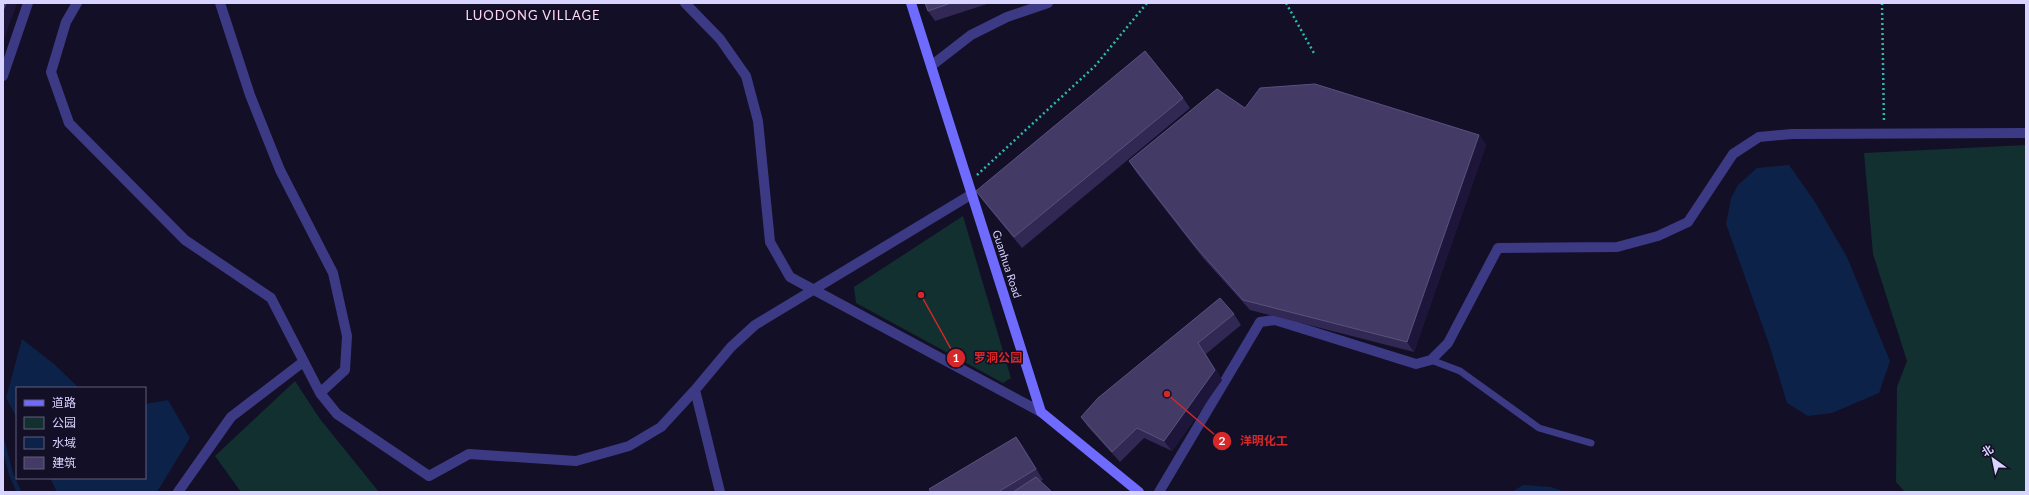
<svg xmlns="http://www.w3.org/2000/svg" width="2029" height="495" font-family="Lato,'Noto Sans SC',sans-serif">
  <style>
    .green { fill: #12302f }
    .water { fill: #0c2248 }
    .lines { fill: none; stroke-linecap: round; stroke-linejoin: round }
    .stream { stroke: #0c2248; stroke-width: 4.5 }
    .path { stroke: #2fb8b0; stroke-width: 2.5; stroke-dasharray: 2 3; stroke-linecap: butt }
    .service { stroke: #3d3a85; stroke-width: 7 }
    .minor { stroke: #3d3a85; stroke-width: 10 }
    .tertiary { stroke: #3d3a85; stroke-width: 10 }
    .secondary { stroke: #6f6bff; stroke-width: 10 }
    .wall { fill: #312854 }
    .shaded-wall { fill: #1d163a }
    .building { fill: #433a66; stroke: #5a527e }
    .labels { text-anchor: middle; stroke-width: 3; stroke-linejoin: round; paint-order: stroke }
    .street-label { font-size: 11px; fill: #d9d4ff; stroke: #130f26 }
    .quarter-label { font-size: 13px; letter-spacing: 1px; fill: #ffd6f0; stroke: #130f26 }
    .leader { fill: none; stroke: #d62828; stroke-width: 1.5 }
    .callout-dot { fill: #d62828; stroke: #130f26; stroke-width: 1.5 }
    .mark-label { font-size: 12px; text-anchor: middle; font-weight: bold; fill: #fff }
    .callout-label { font-size: 12px; text-anchor: middle; font-weight: bold; fill: #d62828; stroke: #130f26; stroke-width: 3; stroke-linejoin: round; paint-order: stroke }
  </style>
  <rect width="100%" height="100%" fill="#130f26"/>
  <!-- green -->
  <path class="green" d="M2026,145V492H1905L1896,482L1897,387L1907,361L1873,254L1864,153Z
    M963,216L1011,378L1003,383L856,303L854,287Z
    M295,381L320,419L379,492H241L215,456Z"/>
  <!-- water -->
  <path class="water" d="M1789,165L1815,202L1847,257L1890,361L1879,393L1832,413L1808,416L1787,403L1769,344L1726,224L1731,198L1738,185L1757,168Z
    M22,339L54,364L79,388H17V418L6,398Z
    M168,400L190,438L157,492H57L50,478H145V404Z
    M1523,485L1551,487L1565,492H1512Z"/>
  <g class="lines">
    <!-- stream -->
    <path class="stream" d="M3,443L11,474L19,492"/>
    <!-- path -->
    <path class="path" d="M1286,3L1315,55
      M1882,3L1884,123
      M977,175L1095,66L1147,3"/>
    <!-- service -->
    <path class="service" d="M1431,360L1460,371L1539,428L1591,443"/>
    <!-- minor -->
    <path class="minor" d="M77,3L66,22L51,72L69,123L185,240L271,298L320,393
      M220,3L250,95L280,170L333,273L347,336L345,370L320,393L337,414L429,476L469,454L576,461L629,446L661,427L695,390L720,492
      M685,3L720,39L746,76L758,121L770,242L790,277L1041,412
      M931,66L971,35L1007,17L1048,3
      M695,390L731,347L755,325L972,194
      M178,492L231,417L303,362
      M1159,492L1260,322L1275,320L1416,364L1431,360L1448,343L1498,248L1617,247L1658,236L1688,222L1733,154L1759,137L1792,134L2026,133"/>
    <!-- tertiary -->
    <path class="tertiary" d="M3,76L28,3"/>
    <!-- secondary -->
    <path class="secondary" d="M911,3L1041,412L1139,492"/>
  </g>
  <!-- wall -->
  <path class="wall" d="M925,3H990L935,21L928,11Z
    M1183,98L1190,108L1022,248L983,201L976,191Z
    M1245,108L1479,135L1486,145L1414,352L1250,310L1203,258L1136,172L1129,161Z
    M1234,314L1241,325L1206,354L1222,380L1172,451L1144,438L1120,462L1088,427L1081,417Z
    M1016,437L1024,447L1043,480L1040,481L1052,492H931Z"/>
  <!-- shaded-wall -->
  <path class="shaded-wall" d="M6,3H17L3,42V11Z
    M1479,135L1486,145L1414,352L1407,342Z
    M1198,343L1222,380L1172,451L1164,441Z
    M1016,437L1024,447L1043,480L1036,469Z"/>
  <!-- building -->
  <path class="building" d="M3,3H6L3,11Z
    M925,3H951L928,11Z
    M1145,51L1183,98L1014,237L976,191Z
    M1315,84L1479,135L1407,342L1243,300L1196,247L1129,161L1217,89L1245,108L1260,88Z
    M1220,298L1234,314L1198,343L1215,370L1164,441L1137,428L1112,452L1081,417L1098,398Z
    M1016,437L1036,469L998,492H931L929,489Z
    M1036,477L1052,492H1013Z"/>
  <g class="labels">
    <!-- street labels -->
    <g class="street-label">
      <text transform="translate(1007 264) rotate(72)" y="4">Guanhua Road</text>
    </g>
    <!-- quarter labels -->
    <g class="quarter-label">
      <text x="533" y="20">LUODONG VILLAGE</text>
    </g>
  </g>
  <!-- callouts -->
  <path class="leader" d="M921 295L956 358M1167 394L1222 441"/>
  <g class="callout-dot">
    <circle cx="921" cy="295" r="4"/>
    <circle cx="1167" cy="394" r="4"/>
    <circle cx="956" cy="358" r="10"/>
    <circle cx="1222" cy="441" r="10"/>
  </g>
  <g class="mark-label">
    <text x="956" y="362">1</text>
    <text x="1222" y="445">2</text>
  </g>
  <g class="callout-label">
    <text x="998" y="362">罗洞公园</text>
    <text x="1264" y="445">洋明化工</text>
  </g>
  <!-- border -->
  <rect width="2029" height="495" fill="none" stroke="#d9d4ff" stroke-width="8"/>
  <!-- legend -->
  <rect x="16" y="387" width="130" height="92" fill="#130f26" stroke="#625e7d"/>
  <rect x="24" y="400" width="20" height="6" fill="#6f6bff" stroke="#625e7d"/>
  <text x="52" y="407" font-size="12" fill="#d9d4ff">道路</text>
  <rect x="24" y="417" width="20" height="12" fill="#12302f" stroke="#625e7d"/>
  <text x="52" y="427" font-size="12" fill="#d9d4ff">公园</text>
  <rect x="24" y="437" width="20" height="12" fill="#0c2248" stroke="#625e7d"/>
  <text x="52" y="447" font-size="12" fill="#d9d4ff">水域</text>
  <rect x="24" y="457" width="20" height="12" fill="#433a66" stroke="#625e7d"/>
  <text x="52" y="467" font-size="12" fill="#d9d4ff">建筑</text>
  <!-- north arrow -->
  <g transform="translate(1993 459) rotate(327)" stroke="#130f26" stroke-width="3" paint-order="stroke">
  <path d="M0-3L7 15L0 10L-7 15Z" fill="#d9d4ff"/>
  <text y="-6" font-size="11" font-weight="bold" text-anchor="middle" fill="#d9d4ff">北</text>
  </g>
</svg>
